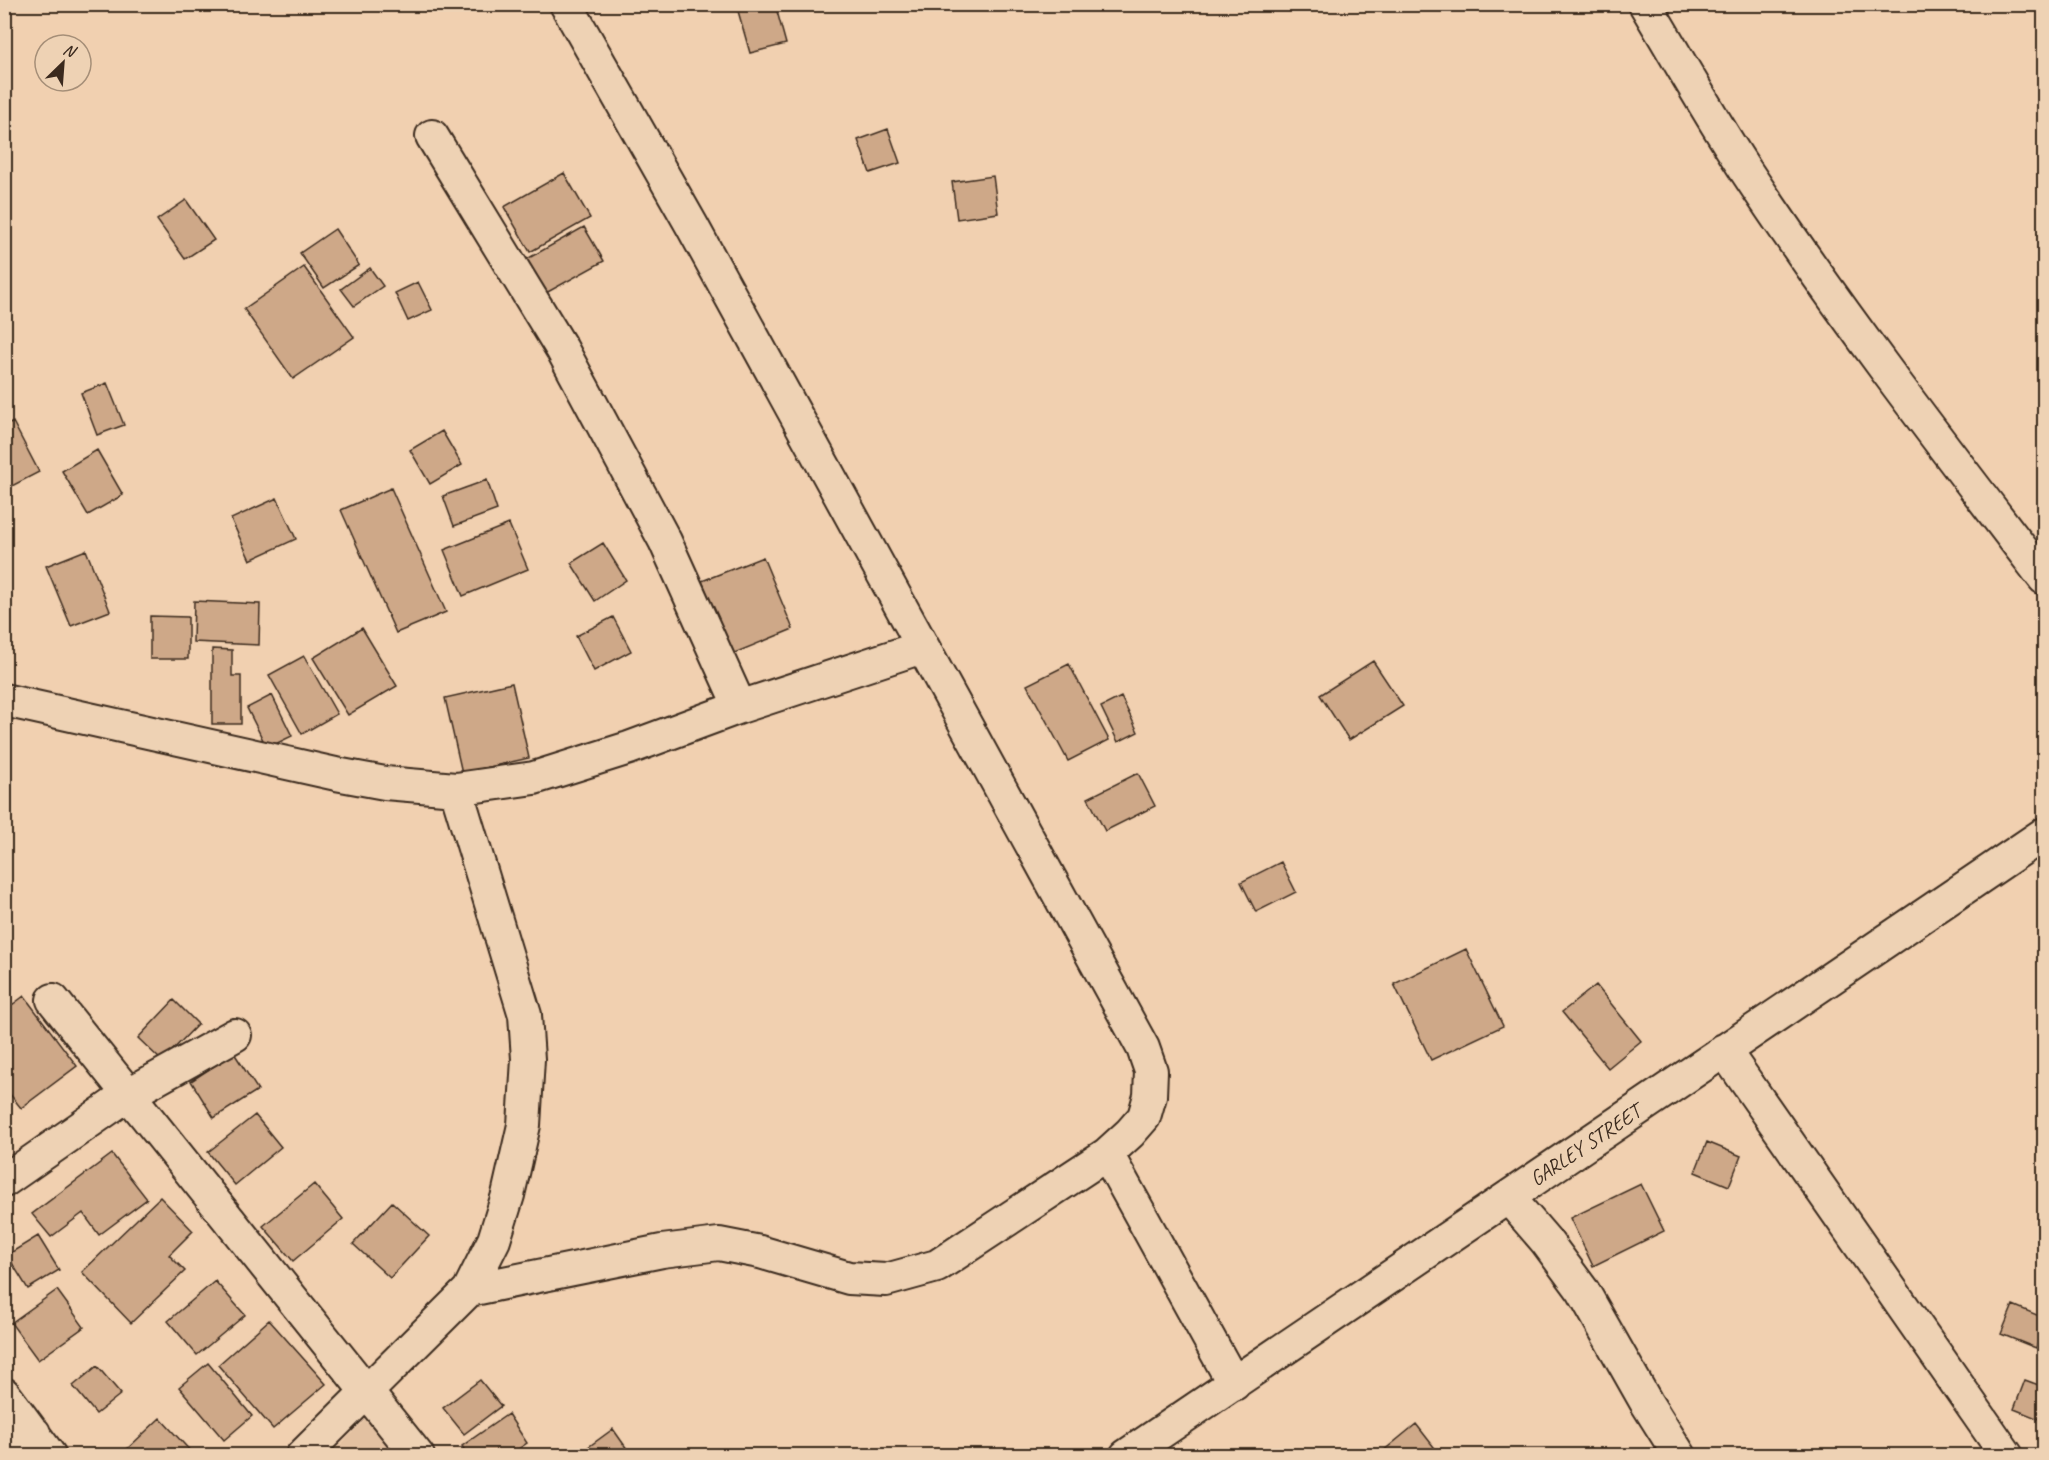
<svg xmlns="http://www.w3.org/2000/svg" width="2049" height="1460" font-family="Caveat,sans-serif">
  <style>
    .built { fill: #e3c1a1 }
    .building { fill: #cea888; stroke: #3b2a1e; stroke-width: 1.5 }
    .lines { fill: none; stroke-linecap: round; stroke-linejoin: round }
    .street-casing { stroke: #3b2a1e; stroke-width: 36 }
    .street { stroke: #eed2b4; stroke-width: 32 }
    .labels { text-anchor: middle; stroke-width: 6; stroke-linejoin: round; paint-order: stroke }
    .street-label { font-size: 21px; fill: #3b2a1e; stroke: #eed2b4 }
  </style>
  <rect width="100%" height="100%" fill="#f1d0b0"/>
  <filter id="ink" filterUnits="userSpaceOnUse"><feTurbulence type="fractalNoise" baseFrequency=".0167" numOctaves="2"/><feDisplacementMap in="SourceGraphic" scale="12" xChannelSelector="R" yChannelSelector="G"/><feConvolveMatrix kernelMatrix="1 2 1 2 8 2 1 2 1" color-interpolation-filters="sRGB"/></filter>
  <g filter="url(#ink)">
    <!-- built -->
    <path class="built" d="M368,1417L398,1456H329Z"/>
    <!-- building -->
    <path class="building" d="M736,4H775L786,44L750,53Z
      M888,129L900,163L870,173L858,140Z
      M564,173L590,218L530,252L504,207Z
      M993,176L998,213L957,219L952,182Z
      M186,200L214,240L185,259L157,220Z
      M584,227L604,261L546,293L527,259Z
      M335,229L359,265L324,288L300,253Z
      M304,267L354,337L293,379L244,309Z
      M370,268L383,286L354,306L341,289Z
      M418,282L432,310L408,321L395,293Z
      M107,383L124,425L97,435L81,393Z
      M13,422L39,472L8,488L4,480V427Z
      M442,431L462,465L430,484L410,450Z
      M97,450L123,495L88,515L62,471Z
      M487,480L497,510L454,526L443,496Z
      M391,488L446,612L396,633L341,510Z
      M277,498L296,539L250,560L231,519Z
      M509,524L528,569L463,596L444,550Z
      M603,543L626,580L595,601L571,563Z
      M86,550L110,611L71,626L46,566Z
      M763,557L793,629L732,654L702,581Z
      M194,601L260,604L259,645L193,642Z
      M150,616L188,617V659H150Z
      M613,617L631,651L594,671L576,636Z
      M362,628L397,686L348,715L313,658Z
      M212,649L232,650V676H241V724H212Z
      M304,656L337,714L302,734L269,675Z
      M1373,661L1403,706L1349,740L1320,695Z
      M1069,664L1109,740L1068,761L1027,685Z
      M512,683L529,758L462,773L445,698Z
      M272,695L292,736L267,748L247,708Z
      M1121,697L1138,732L1118,742L1101,707Z
      M1138,773L1155,806L1105,831L1088,798Z
      M1281,862L1296,892L1256,912L1241,882Z
      M1466,949L1503,1026L1431,1060L1394,984Z
      M1596,985L1641,1041L1608,1068L1562,1012Z
      M24,996L77,1066L21,1108L4,1087V1011Z
      M174,1000L198,1024L162,1061L138,1038Z
      M234,1053L258,1090L214,1118L191,1081Z
      M255,1115L281,1147L235,1185L208,1152Z
      M1707,1142L1741,1156L1729,1186L1695,1172Z
      M112,1154L147,1199L99,1235L83,1213L51,1237L32,1214Z
      M314,1184L343,1219L293,1261L263,1226Z
      M1641,1184L1664,1231L1593,1266L1570,1218Z
      M160,1197L193,1231L169,1255L185,1271L131,1323L82,1272Z
      M392,1202L429,1236L390,1278L353,1244Z
      M38,1236L59,1270L28,1289L7,1255Z
      M215,1281L245,1315L197,1355L168,1321Z
      M57,1290L84,1327L38,1360L11,1323Z
      M2013,1305L2044,1318V1326L2036,1348L2001,1334Z
      M269,1320L326,1384L273,1429L218,1365Z
      M208,1363L252,1416L224,1440L179,1387Z
      M97,1366L121,1394L96,1414L73,1386Z
      M480,1380L501,1406L464,1434L443,1408Z
      M2025,1380L2044,1387V1421L2014,1409Z
      M508,1414L527,1443L508,1456H468L462,1446Z
      M160,1418L195,1456H131L126,1450Z
      M1416,1424L1441,1456H1377Z
      M613,1429L632,1456H576Z"/>
    <g class="lines">
      <defs>
        <path id="street" d="M1645,4C1678,59 1709,114 1744,168C1837,309 1941,444 2044,578
          M432,136L562,349L665,541L740,707
          M4,700L336,774L385,783L456,789L534,778L629,748L740,707L922,647
          M53,1000L418,1456
          M1724,1050L2007,1456
          M1107,1154L1234,1384
          M4,1181L129,1094L235,1035
          M1509,1198L1546,1241L1583,1291L1646,1402L1680,1456
          M469,1290L662,1251L719,1244L760,1252L849,1278L886,1280L937,1266L1107,1154L1130,1133L1144,1117L1150,1096L1151,1071L1143,1048L691,224L566,4
          M4,1394L50,1456
          M7,1456L34,1433
          M302,1456L469,1290L494,1240L508,1195L524,1125L528,1059L525,1015L456,789
          M1126,1456L2044,834"/>
      </defs>
      <!-- street casing -->
      <use href="#street" class="street-casing"/>
      <!-- street -->
      <use href="#street" class="street"/>
    </g>
  </g>
  <g class="labels">
    <!-- street labels -->
    <g class="street-label">
      <text transform="translate(1585 1145) rotate(-34)" y="7">GARLEY STREET</text>
    </g>
  </g>
  <!-- margin -->
  <rect width="2049" height="1460" fill="none" stroke="#eed2b4" stroke-width="24"/>
  <rect x="12" y="12" width="2025" height="1436" fill="none" stroke="#3b2a1e" stroke-width="2" filter="url(#ink)"/>
  <!-- north arrow -->
  <g transform="translate(63 63) rotate(25)"><circle r="28" fill="#eed2b4" stroke="#a68f78" stroke-width="1.5"/>
  <path d="M0-4.5L10 22L0 15L-10 22Z" fill="#3b2a1e"/>
  <text y="-9" font-size="16" font-weight="bold" text-anchor="middle" fill="#3b2a1e">N</text>
  </g>
</svg>
